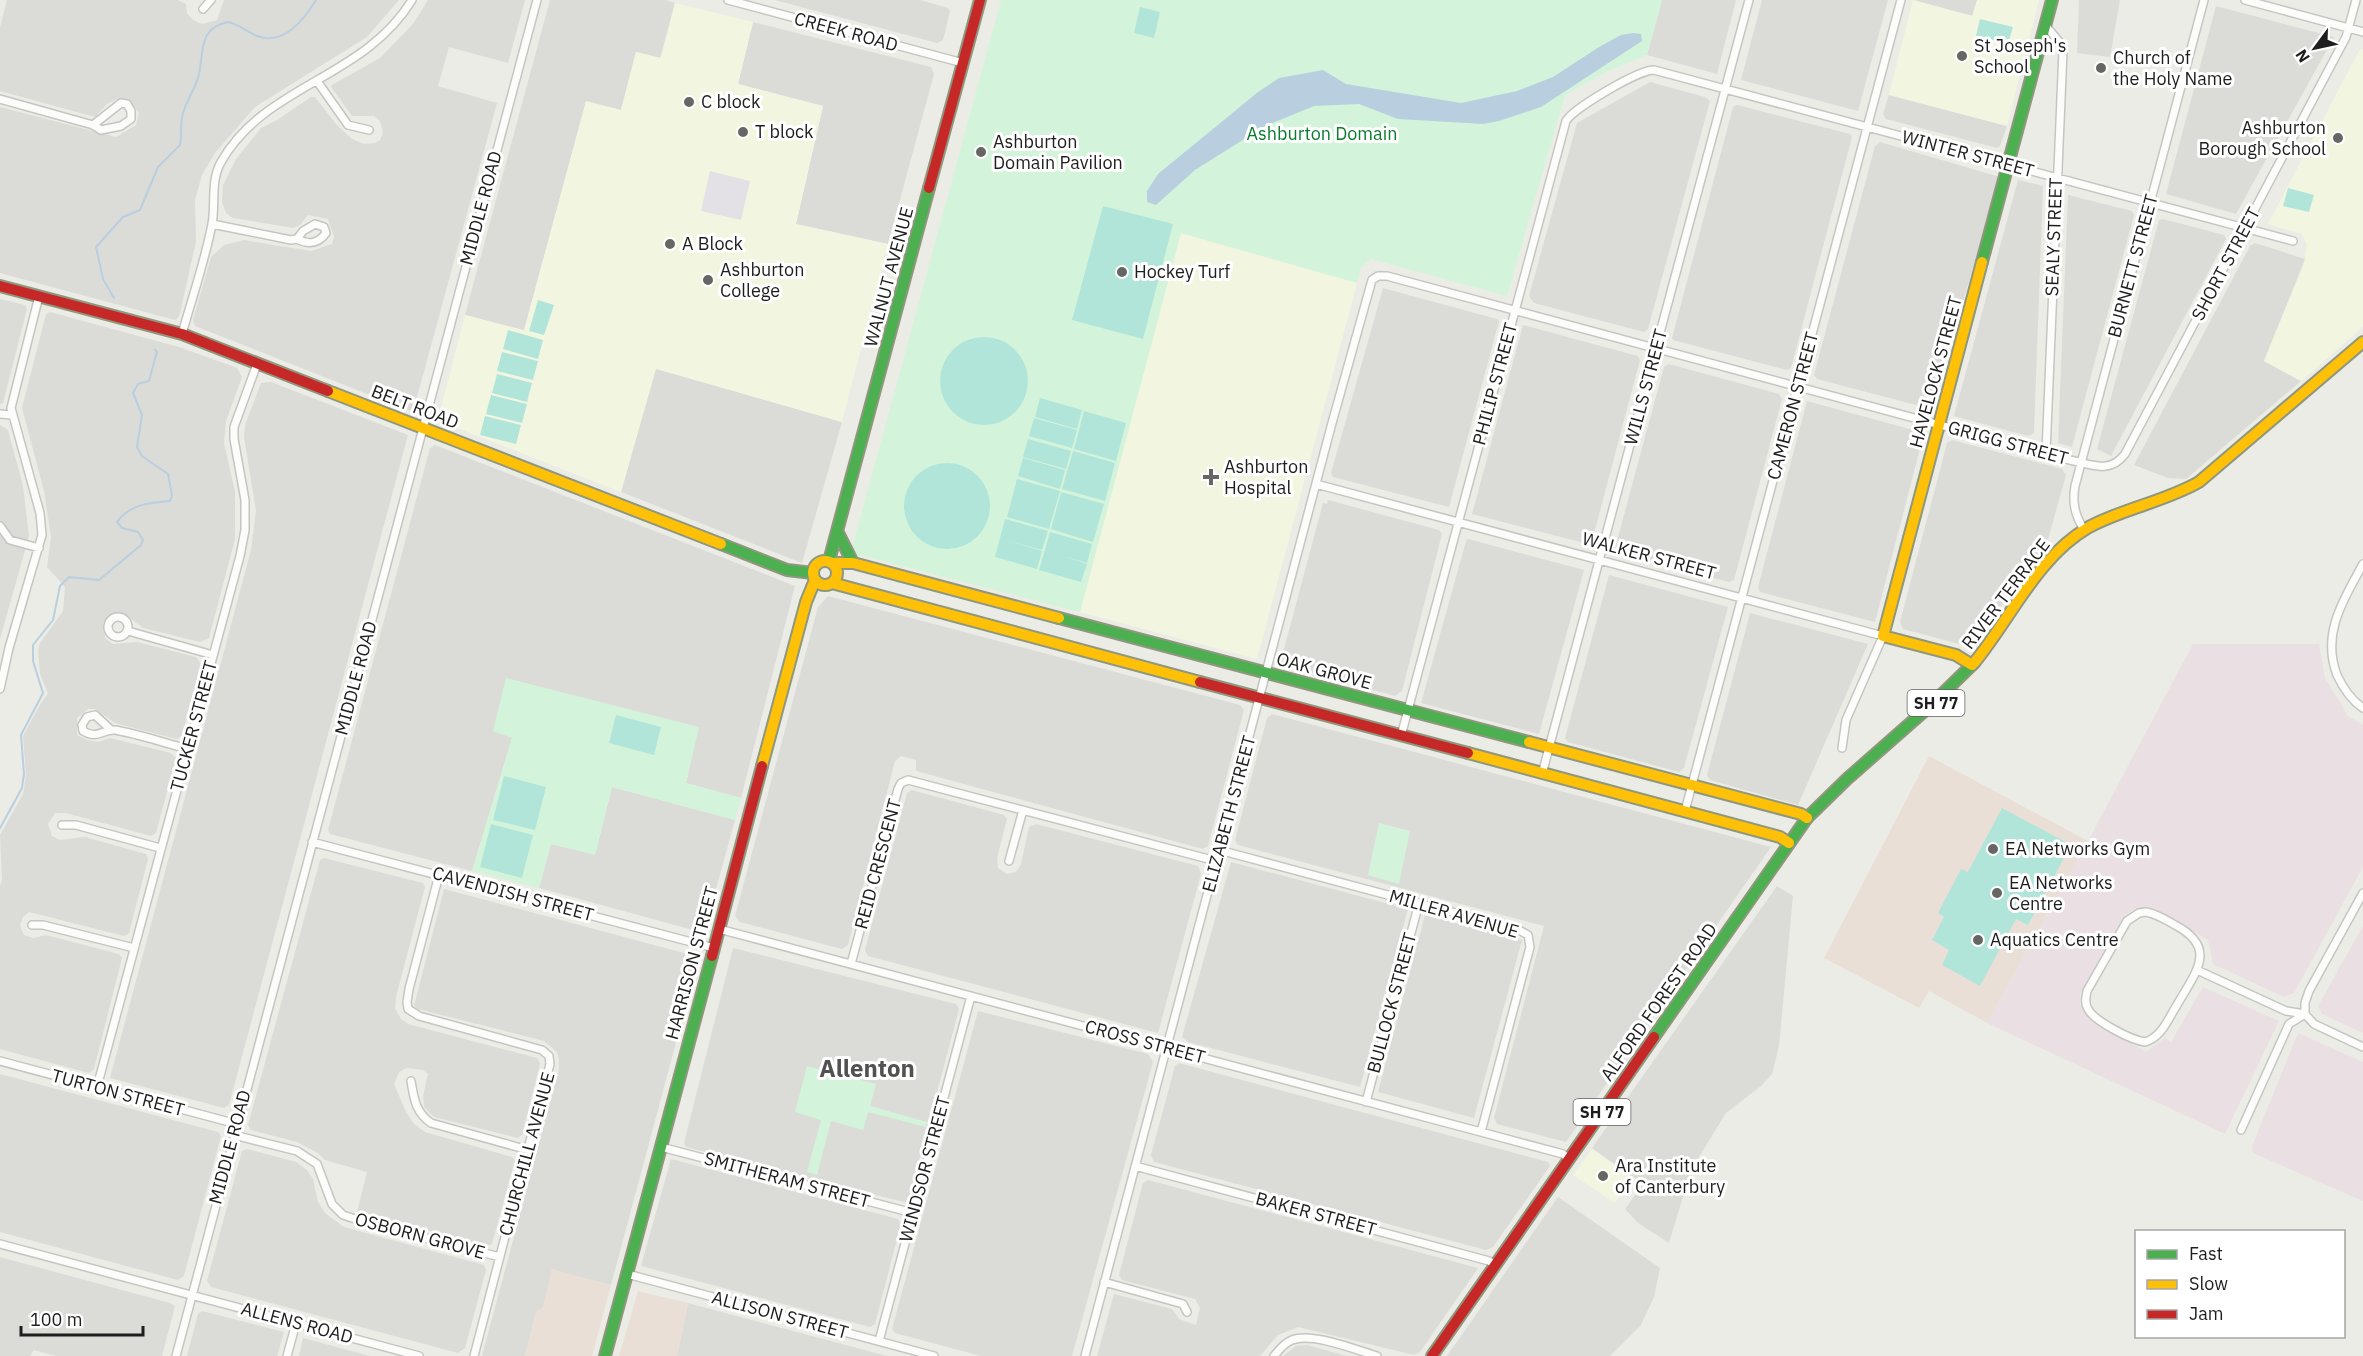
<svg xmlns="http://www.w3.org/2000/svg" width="2363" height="1356" font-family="'IBM Plex Sans',sans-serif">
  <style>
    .residential { fill: #dbdbd8 }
    .commercial { fill: #eadfd7 }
    .industrial { fill: #eadfe3 }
    .education { fill: #f2f6e0 }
    .park { fill: #d3f4db }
    .pitch { fill: #b1e5da }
    .plaza { fill: #e3e1e5 }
    .water { fill: #b9cfe0 }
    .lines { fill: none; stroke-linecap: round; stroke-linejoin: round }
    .stream { stroke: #b9cfe0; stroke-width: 2 }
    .street-casing { stroke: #c5c5c2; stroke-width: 10 }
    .fast-casing { stroke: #8f977e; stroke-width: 14 }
    .slow-casing { stroke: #8f977e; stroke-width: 14 }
    .jam-casing { stroke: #8f977e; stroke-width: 14 }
    .street { stroke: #fcfcfb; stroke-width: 7 }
    .fast { stroke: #4caf50; stroke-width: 10 }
    .slow { stroke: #ffc107; stroke-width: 10 }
    .jam { stroke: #c62828; stroke-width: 10 }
    .poi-dot { fill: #666664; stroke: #fff; stroke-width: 2 }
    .labels { text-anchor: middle; stroke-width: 6; stroke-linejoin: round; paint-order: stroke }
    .shield { fill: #fff; stroke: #626262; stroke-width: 1.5 }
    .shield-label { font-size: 16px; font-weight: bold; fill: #1e1e1e }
    .street-label { font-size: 18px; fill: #1e1e1e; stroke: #fff }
    .poi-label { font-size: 18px; fill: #1e1e1e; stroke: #fff; text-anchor: start }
    .park-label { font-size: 18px; fill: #0a7d2f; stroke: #fff }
    .district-label { font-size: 24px; font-weight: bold; fill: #515151; stroke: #fff }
  </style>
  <rect width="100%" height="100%" fill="#ecece6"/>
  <!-- residential -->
  <path class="residential" d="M7,0H178L186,4L187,13L193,20L202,24L217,20L224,0H399L367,37L255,107L215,153L202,175L195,200L196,242L179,317L175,320L0,273V107L116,137L136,125L139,113L129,100L117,99L107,104L95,117L0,91V27Z
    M428,0H525L508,63L449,47L438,86L497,103L413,412L195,326L193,320L211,257L224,245L244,240L311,251L332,244L334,237L328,219L308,215L300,225L293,228L233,218L226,213L222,202L223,185L236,159L261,128L277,120L311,97H315L336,124L352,139L364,144L375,143L380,140L383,133L380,121L374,116H352L331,87L332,85L380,58L413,24Z
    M550,0H666L675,3L660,58L636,52L621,110L586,102L524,331L465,315Z
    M775,0H920L948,8L950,11L943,40L937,43Z
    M1662,0H1736L1717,74L1647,55Z
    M1762,0H1888L1858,111L1741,80Z
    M1913,0H1977L1973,16Z
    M2079,0H2120L2110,57L2077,53Z
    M2216,6L2334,37L2236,214L2166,194Z
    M753,22L931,67L934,74L888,244L796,224L823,106L738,84Z
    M1650,82L1705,97L1710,101L1648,329L1644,332L1534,303L1529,296L1577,123Z
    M1889,95L2007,126L2000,146L1997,148L1886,119L1883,114Z
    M1737,105L1850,134L1852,137L1791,368L1787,370L1673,340L1672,338L1733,107Z
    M1880,142L2000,177L1931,409L1817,379L1814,375L1875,146Z
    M2018,180L2043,186L2034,433L2028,436L1954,416Z
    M2068,195L2132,211L2134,215L2072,447L2058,443Z
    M2163,219L2224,235L2226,239L2111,456L2097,449L2159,220Z
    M2255,243L2305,259L2264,361L2301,381L2186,479L2168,478L2134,465L2250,246Z
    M1383,288L1497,319L1499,321L1449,507L1333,477L1331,473Z
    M0,299L25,305L27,309L3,403L0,404Z
    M50,312L179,347L237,368L242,377L226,421L224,443L235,492V539L209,638L200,642L143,628L123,613H114L103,623L105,638L113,644L137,642L196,657L201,664L182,735L177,739L115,723L95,709H88L77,718V735L87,740L98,742L110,738L171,753L176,758L156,833L151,836L66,813H55L48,824L52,836L60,840L85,837L146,854L148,859L129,933L124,936L29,912L23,917L20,926L24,935L33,938L46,935L119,954L122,958L94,1069L89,1073L0,1049V886L2,880L0,835L23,794L26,775L23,736L38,708L48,693L40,674L38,650L40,643L63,611L65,587L47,567L51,537L44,491L22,408L46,314Z
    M1523,325L1638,356L1640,360L1592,541L1588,544L1472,514Z
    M1669,364L1779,394L1782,399L1734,580L1729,582L1620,554L1615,548L1664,367Z
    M655,368L842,422L802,563L621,492Z
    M271,382L408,435L229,1105L224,1108L110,1078L251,550L256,511L244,437L245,425L261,383Z
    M1807,401L1924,433L1875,622L1760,592L1758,587Z
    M0,425L8,430L23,486L29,536L0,639Z
    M1952,440L2062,469L2066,475L2047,543L1974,643L1967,646L1903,629L1900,622L1947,443Z
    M435,445L795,586L741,798L686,783L698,728L512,738L472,871L330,834L328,830L430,448Z
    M1328,500L1439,530L1442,534L1402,691L1395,696L1280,664L1323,503L1327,504Z
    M1468,539L1584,570L1539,734L1421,703L1466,541Z
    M1609,575L1728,607L1684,768L1679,772L1568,742L1565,738Z
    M828,596L1240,705L1244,710L1208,846L1203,849L916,771V760L901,756L895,761L848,945L842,949L740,922L735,916L818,607Z
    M1750,613L1868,644L1798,805L1710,780L1707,775Z
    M1272,714L1771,847L1566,1142L1497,1124L1494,1118L1544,926L1238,845L1235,840L1267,718Z
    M612,787L735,820L704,933L539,888L551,844L595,854Z
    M912,790L1004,815L1007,819L997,858L998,868L1007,874L1016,872L1021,864L1029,827L1036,824L1198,866L1201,874L1158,1033L868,956L865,950L907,793Z
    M324,858L423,883L425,887L396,997L395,1008L401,1019L408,1024L537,1058L540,1064L522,1135L518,1138L434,1117L424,1107L423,1096L428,1074L423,1070L406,1068L399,1072L394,1084L406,1112L414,1124L425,1132L512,1157L515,1160L492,1244L487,1246L357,1212L367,1172L325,1160L318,1153L297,1142L251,1130L248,1125L320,860Z
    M1231,862L1408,909L1360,1087L1188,1042L1182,1037Z
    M1777,886L1793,896L1779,1046L1772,1074L1761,1086L1726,1113L1718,1126L1691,1170L1669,1243L1638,1223L1625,1209L1643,1184L1592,1148Z
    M444,889L699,957L611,1285L552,1270L543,1308L536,1312L525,1356H482L559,1069V1060L557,1052L544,1041L418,1009L414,1006Z
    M1425,915L1522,940L1474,1118L1378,1092Z
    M733,948L956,1004L959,1009L908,1203L686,1147L684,1143Z
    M978,1011L1148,1054L1153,1062L1072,1356H981L895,1333L892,1329Z
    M1179,1063L1548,1162L1550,1166L1493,1247L1486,1250L1154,1162L1151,1155L1175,1066Z
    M0,1074L218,1132L221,1136L184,1276L178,1280L0,1232Z
    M247,1149L296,1162L307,1170L313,1179L318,1202L325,1213L344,1227L484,1265L486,1270L465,1348L458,1353L211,1287L207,1281L242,1151Z
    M671,1159L898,1219L901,1224L875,1324L870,1327L641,1266Z
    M1148,1180L1478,1268L1420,1352L1414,1355L1298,1327L1278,1335L1260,1356H1097L1114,1294L1172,1309L1179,1319L1196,1325L1200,1308L1195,1299L1122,1280L1119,1275L1143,1183Z
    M1558,1197L1660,1268L1654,1297L1641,1325L1610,1356H1447Z
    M0,1257L170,1303L175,1306L162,1356H56L34,1350L30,1356H0Z
    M688,1303L887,1356H677Z
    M202,1311L284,1332L277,1356H187L198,1314Z
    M303,1338L370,1356H299Z
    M1307,1345L1347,1356H1283L1296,1346Z"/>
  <!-- commercial -->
  <path class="commercial" d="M1929,756L2088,841L1987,1023L1929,991L1919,1008L1824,958Z
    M552,1269L611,1285L592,1356H525L536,1312L543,1308Z
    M638,1291L688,1303L677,1356H619Z"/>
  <!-- industrial -->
  <path class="industrial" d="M2193,644H2319L2325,678L2348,716L2363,725V867L2294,993L2284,997L2213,964L2208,940L2159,911L2146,907L2134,909L2125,915L2080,994V1005L2091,1020L2146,1052L2165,1038L2171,1042L2203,987L2279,1021L2225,1134L1987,1023L2088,841Z
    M2363,926V1033L2322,1014L2318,1006Z
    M2298,1033L2363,1062V1201L2253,1153L2252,1146Z"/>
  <!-- education -->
  <path class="education" d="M1913,0L1972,16L1977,0H2039L2007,126L1889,95Z
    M675,3L753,22L738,84L823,106L796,224L888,244L842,422L656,369L621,492L442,422L439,416L465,315L524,330L586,101L621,110L636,52L661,58Z
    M2363,49V327L2301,381L2264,361L2304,264L2307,245L2302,234L2268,224L2359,51Z
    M1181,233L1357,283L1257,659L1080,612Z
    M1592,1149L1632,1178L1615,1203L1573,1175Z"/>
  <!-- park -->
  <path class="park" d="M1001,0H1662L1647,55L1606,72L1565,95L1507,296L1371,259L1361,267L1357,283L1181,233L1080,612L855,554L852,548Z
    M506,678L699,727L686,783L741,798L735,820L612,787L595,855L551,844L539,888L472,871L512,738L493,731Z
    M1379,823L1410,831L1399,884L1368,875Z
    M807,1066L876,1084L870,1106L927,1122L926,1127L868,1112L863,1130L831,1121L817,1175L807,1172L821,1120L795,1112Z"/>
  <!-- pitch -->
  <path class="pitch" d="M1140,7L1160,12L1154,38L1134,33Z
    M1980,19L2013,27L2008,44L1976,36Z
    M2288,188L2314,195L2309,212L2283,206Z
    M1103,206L1173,224L1143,339L1072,320Z
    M538,300L554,305L544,335L529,331Z
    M508,330L543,340L538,359L503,349Z
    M940 381a44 44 0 1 1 88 0a44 44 0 1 1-88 0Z
    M502,352L538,361L533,380L497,371Z
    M497,374L532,383L527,402L492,393Z
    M491,395L527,404L522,423L486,414Z
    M1040,398L1082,410L1077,429L1035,417Z
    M1084,411L1126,423L1116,461L1074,449Z
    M485,416L521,425L516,444L480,435Z
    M1034,418L1077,430L1072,448L1029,436Z
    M1028,439L1071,451L1066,469L1023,457Z
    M1073,451L1115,463L1105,501L1062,489Z
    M1023,458L1065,470L1060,489L1018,476Z
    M904 506a43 43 0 1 1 86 0a43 43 0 1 1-86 0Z
    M1017,479L1060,491L1049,529L1007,517Z
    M1061,492L1104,504L1093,542L1051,529Z
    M1005,519L1048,531L1042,550L1005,540L1042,551L1037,569L995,557Z
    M1050,532L1092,544L1087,563L1063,556L1087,564L1081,582L1039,570Z
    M616,715L661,727L654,755L609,743Z
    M504,776L546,787L535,830L493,820Z
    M2002,808L2071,845L2028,925L2016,919L1980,986L1942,965L1949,950L1932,940L1944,917L1938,913L1961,869L1968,872Z
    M491,824L533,835L522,878L480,867Z"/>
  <!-- plaza -->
  <path class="plaza" d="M710,171L750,181L741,220L701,211Z"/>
  <!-- water -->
  <path class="water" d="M1633,33L1641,34L1642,41L1541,107L1499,121L1483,124L1398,119L1359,104L1314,106L1265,126L1195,170L1156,205L1147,202V191L1158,174L1258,92L1279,78L1323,70L1346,84L1461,103L1517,91L1553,77L1599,47L1621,35Z"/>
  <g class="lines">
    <!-- stream -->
    <path class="stream" d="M114,298L103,279L96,247L123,217L140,210L158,167L180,145C182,134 180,124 183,113C187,99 196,88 199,74C204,52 198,28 228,22C239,24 247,32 257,36C283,46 304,20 316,0
      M0,828L22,788L24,774L21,735L43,693L33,661V645L53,620L60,586L69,577L99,580L141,545L143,540L138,532L122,528L117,522C130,504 149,503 170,501L172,495L168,474L142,456L137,447L142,415L133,393L138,384L149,381L157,352L155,350"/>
    <defs>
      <path id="street" d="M728,0L963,63
        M2245,0L2363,32
        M203,9L211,0
        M2046,26L2061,44L2063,51L2046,453
        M317,81L348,125L369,130
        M0,99L93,125L101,130L121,126L131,119V111L127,104L121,103L93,125
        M212,224L291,240L297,239L303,231L315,224L324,227L326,233C318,244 309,245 297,239
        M182,334C192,298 205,261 212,224C216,203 210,182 221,162C265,84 364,79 412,0
        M0,414L12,415
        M1316,484L1883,636L1846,720L1842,748
        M0,526L10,540L39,548
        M2084,530C2075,515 2072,503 2075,486L2204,0
        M2363,564C2344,599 2321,633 2337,675C2343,688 2351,700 2363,708
        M108 627a10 10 0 1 1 20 0a10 10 0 1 1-20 0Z
        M128,631L213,655
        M0,689L9,648L42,535L40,513L11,408L39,296
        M111,730L95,715L87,717L82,725L83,731C98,740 102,729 115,730C139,734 164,743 188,749
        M1401,736L1566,121C1574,108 1638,70 1654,70L2293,241
        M1542,774L1749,0
        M1685,811L1901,0
        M62,825H76L160,848
        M312,842L714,948
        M1219,850L1519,930L1528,935L1530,947L1481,1132
        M1009,861L1023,810
        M439,875L409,989L407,1002L408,1009L419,1016L542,1050L549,1056L550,1064L474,1356
        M2146,912C2157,914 2166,920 2175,925C2219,948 2195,973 2177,1005C2168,1019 2162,1037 2145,1042C2131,1040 2094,1021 2088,1009C2084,1003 2086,997 2087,991L2127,921L2139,913Z
        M32,925H43L134,948
        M719,929L1481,1132L1563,1154L1569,1159
        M851,964L898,789L901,783L908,780L1216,861
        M2197,970L2286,1011L2305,1014L2314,1024L2363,1047
        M0,1061L237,1124
        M411,1081C414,1098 415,1112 431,1123L528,1150
        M97,1087L240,556L245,530V500L234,439V427L257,364
        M1366,1102L1419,903
        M2241,1130L2289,1024L2305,1014V1003L2309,991L2363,893
        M234,1135L297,1151L317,1164L332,1204L343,1215L367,1223L500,1257
        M661,1147L913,1213
        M1135,1166L1489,1261L1495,1265
        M0,1244L419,1356
        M627,1274L934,1356
        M1104,1282L1183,1304L1187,1312
        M879,1341L971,996
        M176,1356L537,0
        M287,1356L296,1323
        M1085,1356L1332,423L1372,280L1378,276H1387L2070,460C2092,465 2110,474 2125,454L2346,37L2356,0
        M1274,1356C1279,1350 1284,1343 1292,1340C1312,1332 1356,1350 1377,1356"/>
      <path id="fast" d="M1982,262L2052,0
        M838,533L853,563
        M721,544L787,570L813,573
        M829,561L929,188
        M1059,618L1529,742
        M1654,1037L1807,818L1847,779L1930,706L1974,663
        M605,1356L712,956"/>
      <path id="slow" d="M328,391L721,544
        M813 573a12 12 0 1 1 24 0a12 12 0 1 1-24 0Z
        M832,563H853L1059,618
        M832,583L1200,682
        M1974,663C2011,618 2037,557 2089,527C2124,508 2164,502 2199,482L2363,342
        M1972,665L1956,655L1883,636L1982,262
        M1529,742L1801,814L1807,818
        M1468,753L1780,837L1789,843
        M762,766L806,602L815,580"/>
      <path id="jam" d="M929,188L980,0
        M0,286L182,334L328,391
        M1200,682L1468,753
        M712,956L762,766
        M1432,1356L1654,1037"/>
    </defs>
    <!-- street casing -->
    <use href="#street" class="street-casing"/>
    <!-- fast casing -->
    <use href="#fast" class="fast-casing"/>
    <!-- slow casing -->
    <use href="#slow" class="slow-casing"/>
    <!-- jam casing -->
    <use href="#jam" class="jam-casing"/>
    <!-- street -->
    <use href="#street" class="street"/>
    <!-- fast -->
    <use href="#fast" class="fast"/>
    <!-- slow -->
    <use href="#slow" class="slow"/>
    <!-- jam -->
    <use href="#jam" class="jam"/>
  </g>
  <!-- markers -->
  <g class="poi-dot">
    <circle cx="1962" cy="56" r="6"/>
    <circle cx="2101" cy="68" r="6"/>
    <circle cx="689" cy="102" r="6"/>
    <circle cx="743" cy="132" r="6"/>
    <circle cx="2338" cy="138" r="6"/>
    <circle cx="981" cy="152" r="6"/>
    <circle cx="670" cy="244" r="6"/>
    <circle cx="1122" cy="272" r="6"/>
    <circle cx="708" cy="280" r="6"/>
    <path d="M1208 468h6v6h6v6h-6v6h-6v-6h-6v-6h6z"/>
    <circle cx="1993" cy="849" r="6"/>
    <circle cx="1997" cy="893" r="6"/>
    <circle cx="1978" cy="940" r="6"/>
    <circle cx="1603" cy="1176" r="6"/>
  </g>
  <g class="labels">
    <!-- shield labels -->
    <g class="shield">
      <rect x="1907.5" y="690" width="57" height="26" rx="4.5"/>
      <rect x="1573.5" y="1099" width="57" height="26" rx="4.5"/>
    </g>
    <g class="shield-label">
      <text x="1936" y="709">SH 77</text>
      <text x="1602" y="1118">SH 77</text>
    </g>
    <!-- street labels -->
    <g class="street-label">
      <text transform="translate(846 32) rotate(15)" y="6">CREEK ROAD</text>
      <text transform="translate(1968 154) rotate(15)" y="6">WINTER STREET</text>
      <text transform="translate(481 208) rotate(-75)" y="6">MIDDLE ROAD</text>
      <text transform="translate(2054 237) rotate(-88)" y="6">SEALY STREET</text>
      <text transform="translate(2226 264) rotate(-62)" y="6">SHORT STREET</text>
      <text transform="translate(2133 266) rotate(-75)" y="6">BURNETT STREET</text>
      <text transform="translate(889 277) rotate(-75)" y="6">WALNUT AVENUE</text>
      <text transform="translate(1936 372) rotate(-75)" y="6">HAVELOCK STREET</text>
      <text transform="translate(1495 384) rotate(-75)" y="6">PHILIP STREET</text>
      <text transform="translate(1646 387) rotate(-75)" y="6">WILLS STREET</text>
      <text transform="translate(1793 406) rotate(-75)" y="6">CAMERON STREET</text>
      <text transform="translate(415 407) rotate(21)" y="6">BELT ROAD</text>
      <text transform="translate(2008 443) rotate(15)" y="6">GRIGG STREET</text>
      <text transform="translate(1649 556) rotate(15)" y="6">WALKER STREET</text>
      <text transform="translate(2006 594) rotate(-53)" y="6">RIVER TERRACE</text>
      <text transform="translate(1324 671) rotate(15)" y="6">OAK GROVE</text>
      <text transform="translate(356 678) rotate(-75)" y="6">MIDDLE ROAD</text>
      <text transform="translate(194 726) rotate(-75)" y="6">TUCKER STREET</text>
      <text transform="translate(1229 814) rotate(-75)" y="6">ELIZABETH STREET</text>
      <text transform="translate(878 864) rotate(-75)" y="6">REID CRESCENT</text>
      <text transform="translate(513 894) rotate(15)" y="6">CAVENDISH STREET</text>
      <text transform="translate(1454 914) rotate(16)" y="6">MILLER AVENUE</text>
      <text transform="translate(692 963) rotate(-75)" y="6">HARRISON STREET</text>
      <text transform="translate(1659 1002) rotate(-55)" y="6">ALFORD FOREST ROAD</text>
      <text transform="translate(1392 1003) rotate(-75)" y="6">BULLOCK STREET</text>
      <text transform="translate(1145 1042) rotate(15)" y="6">CROSS STREET</text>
      <text transform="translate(118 1093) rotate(15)" y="6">TURTON STREET</text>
      <text transform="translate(230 1147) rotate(-75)" y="6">MIDDLE ROAD</text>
      <text transform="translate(527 1154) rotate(-75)" y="6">CHURCHILL AVENUE</text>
      <text transform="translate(925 1169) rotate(-75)" y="6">WINDSOR STREET</text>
      <text transform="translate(787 1180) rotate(15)" y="6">SMITHERAM STREET</text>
      <text transform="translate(1316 1214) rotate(15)" y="6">BAKER STREET</text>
      <text transform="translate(420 1236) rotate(15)" y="6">OSBORN GROVE</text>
      <text transform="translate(780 1315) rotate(15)" y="6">ALLISON STREET</text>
      <text transform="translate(297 1323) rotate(15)" y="6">ALLENS ROAD</text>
    </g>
    <!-- poi labels -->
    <g class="poi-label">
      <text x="1974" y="52">St Joseph's<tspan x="1974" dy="21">School</tspan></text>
      <text x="2113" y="64">Church of<tspan x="2113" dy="21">the Holy Name</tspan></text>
      <text x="701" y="108">C block</text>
      <text x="2326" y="134" text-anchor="end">Ashburton<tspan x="2326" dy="21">Borough School</tspan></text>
      <text x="755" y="138">T block</text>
      <text x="993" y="148">Ashburton<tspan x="993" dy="21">Domain Pavilion</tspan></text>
      <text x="682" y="250">A Block</text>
      <text x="720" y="276">Ashburton<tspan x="720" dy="21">College</tspan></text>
      <text x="1134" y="278">Hockey Turf</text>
      <text x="1224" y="473">Ashburton<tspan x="1224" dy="21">Hospital</tspan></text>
      <text x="2005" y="855">EA Networks Gym</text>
      <text x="2009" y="889">EA Networks<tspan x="2009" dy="21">Centre</tspan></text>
      <text x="1990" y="946">Aquatics Centre</text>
      <text x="1615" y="1172">Ara Institute<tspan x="1615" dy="21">of Canterbury</tspan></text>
    </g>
    <!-- park labels -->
    <g class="park-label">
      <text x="1322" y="140">Ashburton Domain</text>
    </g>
    <!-- district labels -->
    <g class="district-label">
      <text x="867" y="1077">Allenton</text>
    </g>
  </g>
  <!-- legend -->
  <rect x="2135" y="1230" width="210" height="108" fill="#ffffff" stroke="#a5a5a5" stroke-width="1.5"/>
  <rect x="2147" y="1250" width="30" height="9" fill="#4caf50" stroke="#a5a5a5" stroke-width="1.5"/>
  <text x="2189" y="1260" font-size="18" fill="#1e1e1e">Fast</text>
  <rect x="2147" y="1280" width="30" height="9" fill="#ffc107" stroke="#a5a5a5" stroke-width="1.5"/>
  <text x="2189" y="1290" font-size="18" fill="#1e1e1e">Slow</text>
  <rect x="2147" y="1310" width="30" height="9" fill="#c62828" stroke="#a5a5a5" stroke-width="1.5"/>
  <text x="2189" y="1320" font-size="18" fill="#1e1e1e">Jam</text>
  <!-- north arrow -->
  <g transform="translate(2315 48) rotate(237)" stroke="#ffffff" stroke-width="4.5" paint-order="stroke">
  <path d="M0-4.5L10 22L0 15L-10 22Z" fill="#1e1e1e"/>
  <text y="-9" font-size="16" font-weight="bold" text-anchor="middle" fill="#1e1e1e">N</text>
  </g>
  <!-- scale -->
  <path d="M21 1326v9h122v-9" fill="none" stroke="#1e1e1e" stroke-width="3"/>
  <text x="30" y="1326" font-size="18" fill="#1e1e1e" stroke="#ffffff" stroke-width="4.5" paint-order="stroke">100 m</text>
</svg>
